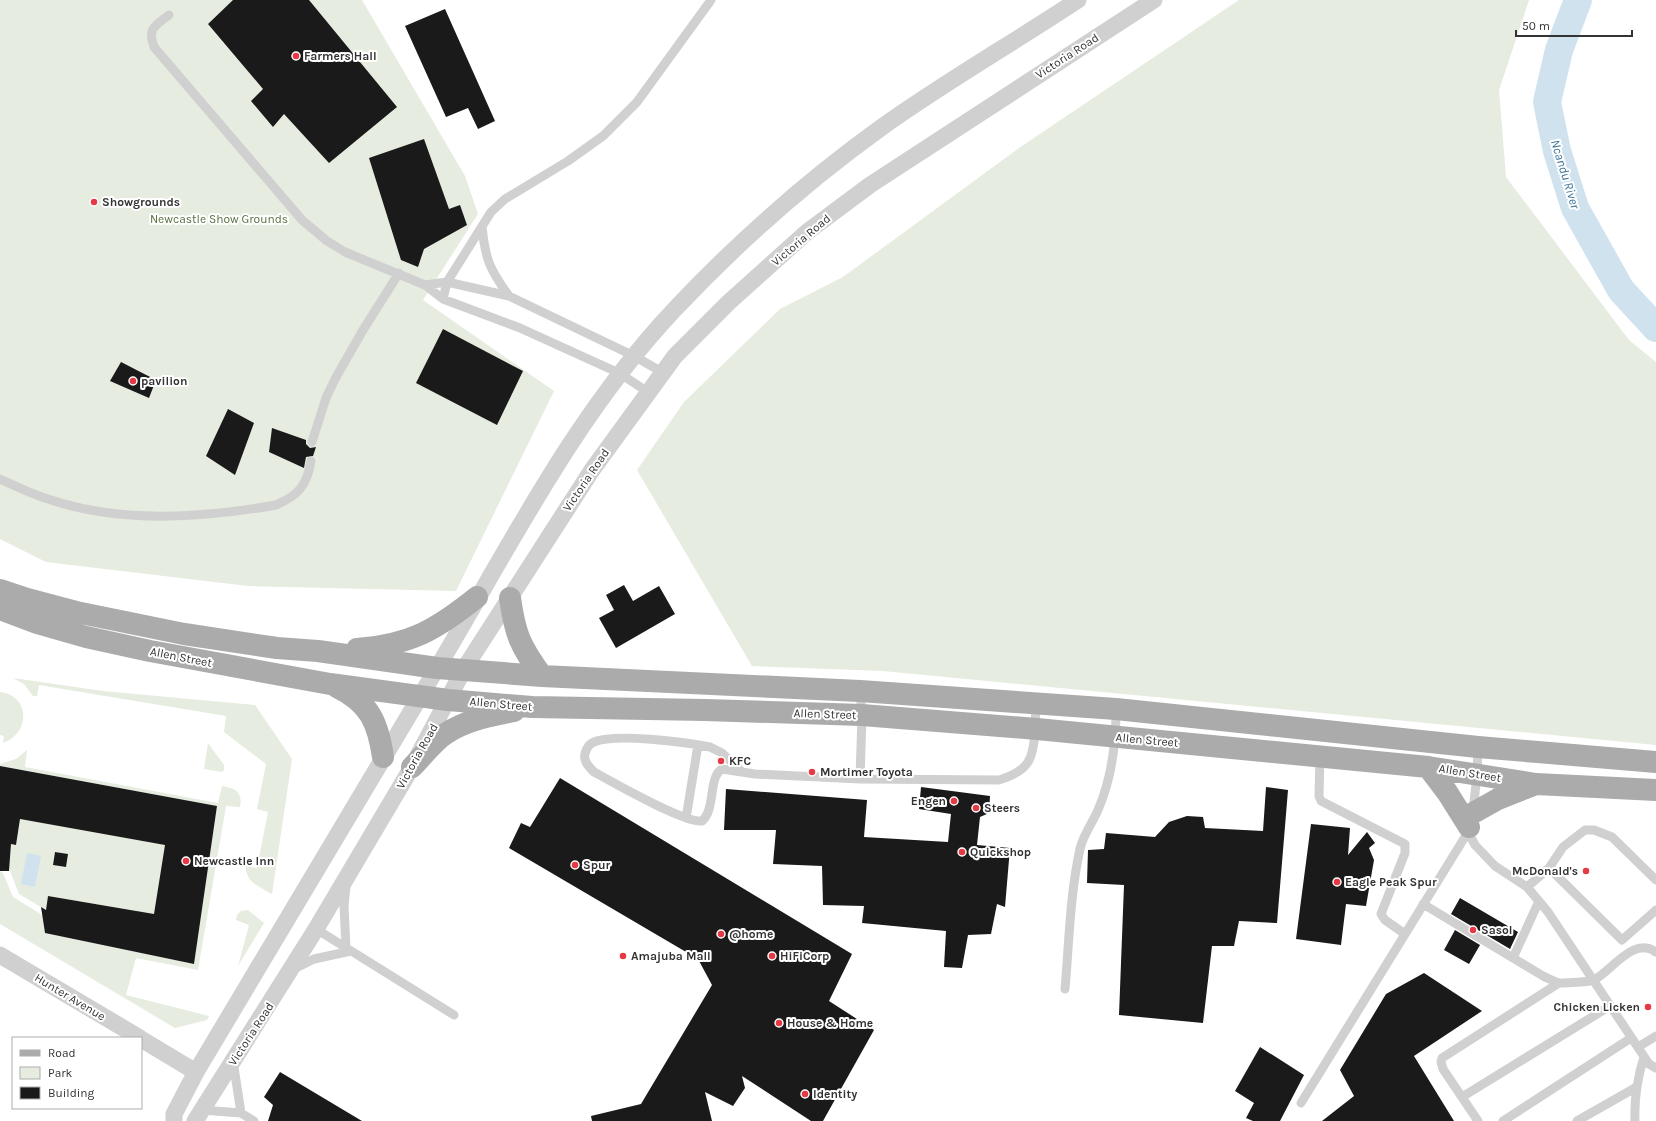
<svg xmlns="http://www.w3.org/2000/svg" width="1656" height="1121" font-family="Karla,sans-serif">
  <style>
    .green { fill: #e6ecdf; fill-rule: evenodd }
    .water { fill: #cfe2ee }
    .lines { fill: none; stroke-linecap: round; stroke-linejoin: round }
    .river { stroke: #cfe2ee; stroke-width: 28 }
    .building { fill: #1a1a1a }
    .lane { stroke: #d0d0d0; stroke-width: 9 }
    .street { stroke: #d0d0d0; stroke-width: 17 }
    .primary { stroke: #ababab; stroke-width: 22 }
    .poi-dot { fill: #e63946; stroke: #fff; stroke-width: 1.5 }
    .labels { text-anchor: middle; stroke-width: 4; stroke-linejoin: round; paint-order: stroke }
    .poi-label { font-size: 12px; font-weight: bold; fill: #333; stroke: #fff; text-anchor: start }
    .street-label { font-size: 12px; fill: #333; stroke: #fff }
    .park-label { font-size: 12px; fill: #56703f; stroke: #fff }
    .water-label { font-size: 13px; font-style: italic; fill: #3f7597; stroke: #fff }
  </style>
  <rect width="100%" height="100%" fill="#fff"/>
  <!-- green -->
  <path class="green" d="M0,0H362L465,176L478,214L423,300L554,391L456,591L248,586L46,562L0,539Z
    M1239,0H1529L1499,90L1506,177L1629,340L1656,362V745L883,671L752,666L637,470L684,402L780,309L843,277L1019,148Z
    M13,678L103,691L255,705L292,759L272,894C260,887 245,882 246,866L257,868L268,812L257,809L266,764L224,732L226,716L39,685L37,696H33L24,684Z
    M0,692C29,695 32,732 3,743L4,736L0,735Z
    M208,743L224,765V770L222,772L204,769Z
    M27,750L25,767L218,803L222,786C235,788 243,792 240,807L226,806L198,970L136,958L126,995L209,1016L207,1020L175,1028L0,924V871L3,873L13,897L42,915L45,933L194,964L217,806L0,766V764L16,759Z
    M20,819L179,847L151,933L137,911L48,896L46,910L19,894L9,868L11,844L16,845ZM55,852L68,854L66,867L53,865Z
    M248,910L264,923L238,966L249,925L236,920L237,915L241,911Z"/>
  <!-- water -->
  <path class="water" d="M27,853L41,856L35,887L21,884Z"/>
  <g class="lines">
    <!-- river -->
    <path class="river" d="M1578,0L1559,50L1547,102L1557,151L1575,208L1621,290L1656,328"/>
  </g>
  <!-- building -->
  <path class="building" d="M233,0H309L397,107L329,163L284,114L273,127L251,101L263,89L208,24Z
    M445,9L495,121L478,129L468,108L446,117L405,26Z
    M424,139L449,209L460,205L467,225L424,249L418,267L401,260L369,158Z
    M443,329L523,371L497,425L416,383Z
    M121,362L156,380L149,398L110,381Z
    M228,409L254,423L235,475L206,456Z
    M272,428L306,440V444L310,448L316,447L313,456L306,457L304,468L269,452Z
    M624,585L633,601L659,586L675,614L616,648L599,618L614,610L606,595Z
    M0,766L217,806L194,964L45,933L41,907L46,910L48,896L154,914L165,845L20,819L16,845L11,844L9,871H0Z
    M560,778L852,954L829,1001L874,1030L823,1121H811L742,1076L745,1088L733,1106L705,1092L712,1121H592L591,1116L641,1104L712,985L698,959L509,848L521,823L530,827Z
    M921,787L990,796L989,813L980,817L977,845L1010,848L1005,907L997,904L991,934L968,935L962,968L944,967L946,931L862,923L864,906L823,905L822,866L773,864L776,830H724L726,789L867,800L864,837L948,842L951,814L919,809Z
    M1266,787L1288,790L1277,923L1239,921L1234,946H1212L1203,1023L1119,1015L1124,885L1087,883L1088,850L1104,849L1106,833L1155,837L1169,822L1187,816L1203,817L1205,828L1263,831Z
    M1311,824L1350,828L1348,855L1367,832L1375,843L1369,848L1374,860L1366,906L1346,904L1341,945L1296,939Z
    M55,852L68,854L66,867L53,865Z
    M1460,898L1518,932L1510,949L1451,914Z
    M1455,930L1480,945L1469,964L1444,950Z
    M1424,973L1482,1011L1414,1056L1454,1121H1322L1354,1096L1340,1070L1386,994Z
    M1260,1047L1304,1075L1280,1121H1253L1246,1118L1254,1103L1235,1091Z
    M280,1072L362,1121H268L273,1105L264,1097Z"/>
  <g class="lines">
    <!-- lane -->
    <path class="lane" d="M169,15C155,26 147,28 154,47L302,220L327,241L345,252L425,285L443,299L520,328L619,373L648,392
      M482,226C485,259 490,270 509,296
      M425,285L447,282L509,296L634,356L662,372
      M443,299L447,282L491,212L505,199L568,161L603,136L637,102L711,0
      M312,442L326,398L335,379L363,330L399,273
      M0,479C15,486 30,493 45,498C118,524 202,518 276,505C299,495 307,485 311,461
      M1320,757L1319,796L1321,801L1405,844V853L1381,914L1385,920L1405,934
      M742,772L722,753L710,747C685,742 616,733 594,742C589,744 586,749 585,754C583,761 589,767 594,772C614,783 684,823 702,821C716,809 708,777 722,769L755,774L860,779L999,780C1009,777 1022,772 1028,762C1036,750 1036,717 1035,703
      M860,779L862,715L860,691
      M1473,812L1477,774L1478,747
      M686,818L698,745
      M1469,828L1468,832L1475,845L1495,866L1527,887L1548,912L1649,1064L1656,1068
      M1549,868L1622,940L1656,910
      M346,886L344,906L346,948
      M1527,887L1549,868L1563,847L1585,830H1594L1612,837L1656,880
      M1423,904L1543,976C1548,978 1554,982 1560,983C1566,983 1589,982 1594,980C1612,970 1634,936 1656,952
      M316,929L454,1015
      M1513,958L1539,901
      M294,969L314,959L351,951
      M1065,989C1069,943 1070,894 1080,849C1083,835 1092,824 1098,810C1112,778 1116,744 1116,709
      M1638,1047L1656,1036
      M233,1061L241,1113
      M1462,1097L1610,1006
      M1301,1103L1468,832
      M202,1110L241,1113L254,1121
      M1478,1121L1443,1069L1441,1062L1442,1058L1559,983
      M1503,1121L1631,1038
      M1577,1121L1635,1088
      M1635,1121C1634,1097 1637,1079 1644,1057"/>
    <!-- street -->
    <path class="street" d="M0,955L140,1038
      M141,1039L196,1072
      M174,1121V1114L196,1072C276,937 356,804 436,670C510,546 575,415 674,310C737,243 807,181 882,127C945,82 1013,43 1078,0
      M195,1121L316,929L412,767L464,669L592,470L675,356L728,303L807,232L870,185L1154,0"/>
    <!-- primary -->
    <path class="primary" d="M0,590L27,599L76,612L184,634L277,648L318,651L437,668L542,676L860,691L1116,709L1478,747L1656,762
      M510,598C515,634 520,646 542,676
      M0,609L37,623L86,637L150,651L330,684L448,700L532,707L705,710L862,715L1037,729L1428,767L1536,784L1656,790
      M357,649C410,645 436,630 477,597
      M337,687C370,703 378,723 383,757
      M412,767C423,756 433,742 445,734C466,720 490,716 514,711
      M1428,767L1447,792L1469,827
      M1473,813L1498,799L1536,784"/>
  </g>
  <!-- markers -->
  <g class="poi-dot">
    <circle cx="296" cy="56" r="4"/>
    <circle cx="94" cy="202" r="4"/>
    <circle cx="133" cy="381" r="4"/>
    <circle cx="721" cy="761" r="4"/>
    <circle cx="812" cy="772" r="4"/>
    <circle cx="954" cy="801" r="4"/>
    <circle cx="976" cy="808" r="4"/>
    <circle cx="962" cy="852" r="4"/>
    <circle cx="186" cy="861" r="4"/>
    <circle cx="575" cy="865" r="4"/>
    <circle cx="1586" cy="871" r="4"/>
    <circle cx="1337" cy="882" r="4"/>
    <circle cx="1473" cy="930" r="4"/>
    <circle cx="721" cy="934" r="4"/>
    <circle cx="623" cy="956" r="4"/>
    <circle cx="772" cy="956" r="4"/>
    <circle cx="1648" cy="1007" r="4"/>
    <circle cx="779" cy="1023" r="4"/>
    <circle cx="805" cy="1094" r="4"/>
  </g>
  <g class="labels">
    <!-- poi labels -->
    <g class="poi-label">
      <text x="304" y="60">Farmers Hall</text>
      <text x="102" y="206">Showgrounds</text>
      <text x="141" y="385">pavilion</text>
      <text x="729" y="765">KFC</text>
      <text x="820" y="776">Mortimer Toyota</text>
      <text x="946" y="805" text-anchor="end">Engen</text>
      <text x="984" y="812">Steers</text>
      <text x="970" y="856">Quickshop</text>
      <text x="194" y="865">Newcastle Inn</text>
      <text x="583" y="869">Spur</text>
      <text x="1578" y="875" text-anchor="end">McDonald's</text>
      <text x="1345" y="886">Eagle Peak Spur</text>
      <text x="1481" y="934">Sasol</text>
      <text x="729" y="938">@home</text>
      <text x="631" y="960">Amajuba Mall</text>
      <text x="780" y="960">HiFiCorp</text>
      <text x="1640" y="1011" text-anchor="end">Chicken Licken</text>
      <text x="787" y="1027">House &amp; Home</text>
      <text x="813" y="1098">Identity</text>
    </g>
    <!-- street labels -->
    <g class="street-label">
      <text transform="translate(1067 56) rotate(-33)" y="4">Victoria Road</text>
      <text transform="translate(801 240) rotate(-40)" y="4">Victoria Road</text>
      <text transform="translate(586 480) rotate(-56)" y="4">Victoria Road</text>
      <text transform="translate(181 657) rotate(11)" y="4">Allen Street</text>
      <text transform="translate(501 704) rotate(5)" y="4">Allen Street</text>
      <text transform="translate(825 714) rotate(2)" y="4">Allen Street</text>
      <text transform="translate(1147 740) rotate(5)" y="4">Allen Street</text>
      <text transform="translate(417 756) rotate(-61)" y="4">Victoria Road</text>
      <text transform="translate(1470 773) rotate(9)" y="4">Allen Street</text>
      <text transform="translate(70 997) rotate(31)" y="4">Hunter Avenue</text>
      <text transform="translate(251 1034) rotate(-57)" y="4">Victoria Road</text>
    </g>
    <!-- park labels -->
    <g class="park-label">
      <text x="219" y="223">Newcastle Show Grounds</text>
    </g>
    <!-- water labels -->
    <g class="water-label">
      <text transform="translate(1566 174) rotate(73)" y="5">Ncandu River</text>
    </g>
  </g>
  <!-- legend -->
  <rect x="12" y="1037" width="130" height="72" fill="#ffffff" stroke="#adadad"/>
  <rect x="20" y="1050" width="20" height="6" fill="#ababab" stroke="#adadad"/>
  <text x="48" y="1057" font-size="12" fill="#333333">Road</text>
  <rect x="20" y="1067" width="20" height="12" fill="#e6ecdf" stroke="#adadad"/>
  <text x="48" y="1077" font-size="12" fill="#333333">Park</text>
  <rect x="20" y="1087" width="20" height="12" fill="#1a1a1a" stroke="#adadad"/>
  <text x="48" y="1097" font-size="12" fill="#333333">Building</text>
  <!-- scale -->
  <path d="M1516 30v6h116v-6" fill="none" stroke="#333333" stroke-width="2"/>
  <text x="1522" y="30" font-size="12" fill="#333333" stroke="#ffffff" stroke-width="3" paint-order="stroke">50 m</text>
</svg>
